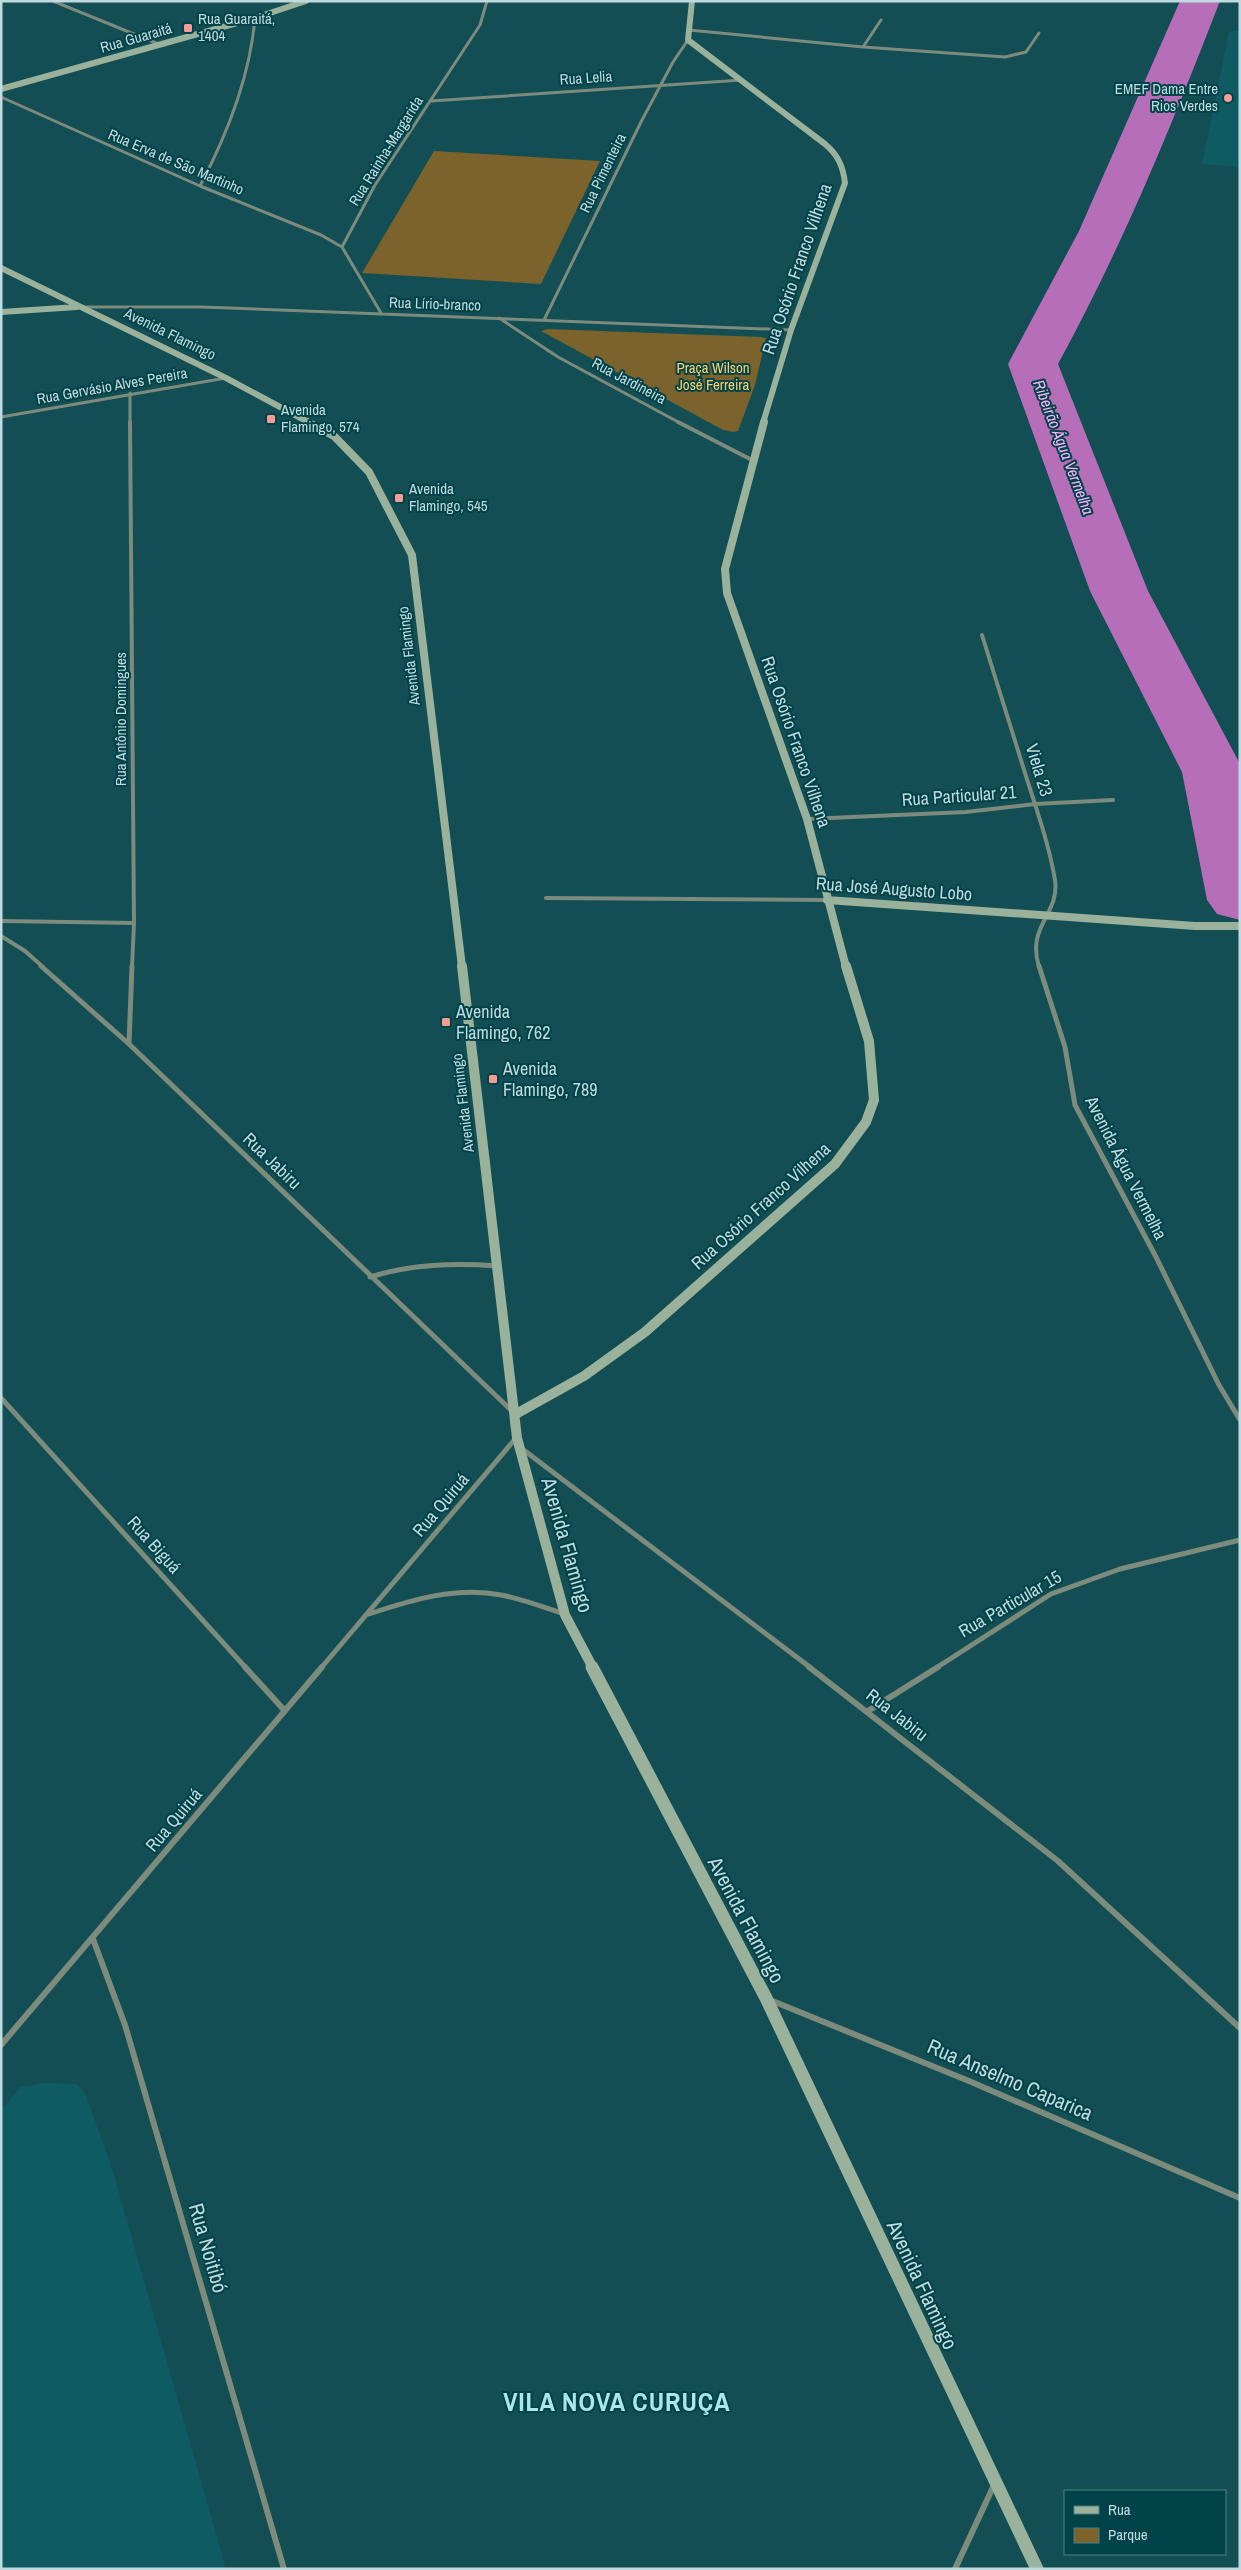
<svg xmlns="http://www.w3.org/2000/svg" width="1241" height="2570" font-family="'Archivo Narrow',sans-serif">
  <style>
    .built { fill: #0e5b63 }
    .green { fill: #7b632b }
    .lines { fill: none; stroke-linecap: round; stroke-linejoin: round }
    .river { fill: #b56eb7; fill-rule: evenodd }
    .street-far3 { stroke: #7c8b7c; stroke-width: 3 }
    .street-far2 { stroke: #7c8b7c; stroke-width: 4 }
    .street-far1 { stroke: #7c8b7c; stroke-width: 5 }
    .street { stroke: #7c8b7c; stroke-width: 6 }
    .secondary-far3 { stroke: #9ab19b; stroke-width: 6 }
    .secondary-far2 { stroke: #9ab19b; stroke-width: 8 }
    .secondary-far1 { stroke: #9ab19b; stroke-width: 10 }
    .secondary { stroke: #9ab19b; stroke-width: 13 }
    .poi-dot { fill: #f59c94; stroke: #014349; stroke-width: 2 }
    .labels { text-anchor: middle; stroke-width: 4; stroke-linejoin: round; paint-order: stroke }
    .far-poi-label { font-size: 15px; fill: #c0dbdf; stroke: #014349; text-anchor: start }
    .far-street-label { font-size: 15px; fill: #c0dbdf; stroke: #014349 }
    .far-park-label { font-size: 15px; fill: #fccf6b; stroke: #014349 }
    .far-water-label { font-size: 16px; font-style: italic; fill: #fdb3ff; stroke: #014349 }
    .street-label { font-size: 18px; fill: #c0dbdf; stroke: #014349 }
    .poi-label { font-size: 18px; fill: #c0dbdf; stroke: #014349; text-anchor: start }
    .near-street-label { font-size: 21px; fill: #c0dbdf; stroke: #014349 }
    .near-district-label { font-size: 26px; font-weight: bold; letter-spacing: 1px; fill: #ace6ed; stroke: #014349 }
  </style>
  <rect width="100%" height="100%" fill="#124e54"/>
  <!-- built -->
  <path class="built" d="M1240,30V167L1202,164L1229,32Z
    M45,2083L76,2084L85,2093L112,2168L226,2569H1V2110L21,2087Z"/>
  <!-- green -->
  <path class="green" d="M434,151L600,161L541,284L362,273Z
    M548,329L761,337L766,338L755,385L738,431L734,432L723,430L541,331Z"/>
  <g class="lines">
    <!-- river -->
    <path class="river" d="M1180,1H1220C1172,125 1122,247 1058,364L1148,591L1240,764V920L1217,914L1207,900L1182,772L1090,591L1008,364L1079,231Z"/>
    <!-- street-far3 -->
    <path class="street-far3" d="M53,1L161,45
      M689,30L863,47L1005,57L1026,52L1039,33
      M863,47L881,20
      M1,97L200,186L321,235L342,247
      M431,101L742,80
      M200,186C227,135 250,76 255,18
      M81,307H202L791,330
      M381,313L342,247L375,185L480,25L487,1
      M499,318L558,357L680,423
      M544,320L642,120L673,62L688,40
      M130,393V423
      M1,417L226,378"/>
    <!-- street-far2 -->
    <path class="street-far2" d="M130,422L134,923L132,967
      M678,422L752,460
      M982,635C996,681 1011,727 1025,773C1036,808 1049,844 1055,880C1060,915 1026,925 1039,967
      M807,819L966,812L1035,804L1113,800
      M546,898L827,900
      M1,921L134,923
      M1,936L25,951L43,967"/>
    <!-- street-far1 -->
    <path class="street-far1" d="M41,966L129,1044L513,1412
      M1039,966L1065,1047L1075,1105L1156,1257L1219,1385L1240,1420
      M129,1044L132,966
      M370,1277C412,1264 453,1263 497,1266
      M1,1398L246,1668
      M521,1448L811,1668
      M369,1614C411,1600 457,1586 501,1595C523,1599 543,1607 564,1614
      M321,1668L516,1438
      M936,1668L1051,1594L1120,1569L1240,1540"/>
    <!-- street -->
    <path class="street" d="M245,1667L285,1711
      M809,1667L1058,1861L1240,2028
      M868,1711L938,1667
      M93,1939L125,2025L284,2569
      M770,2000L969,2081L1240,2198
      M1,2045L322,1667
      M955,2569L994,2485"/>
    <!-- secondary-far3 -->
    <path class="secondary-far3" d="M692,1L688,40L825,144C838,155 843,166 845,183L791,330L763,423
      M1,89L255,18L306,1
      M1,268L226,378L310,423
      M1,312L77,307"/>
    <!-- secondary-far2 -->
    <path class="secondary-far2" d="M307,422L334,436L369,472L412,555L462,967
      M764,422L725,569L727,593L807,819L846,967
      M827,900L1195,926H1240"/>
    <!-- secondary-far1 -->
    <path class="secondary-far1" d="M462,966L517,1438L565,1615L593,1668
      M516,1414L584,1376L645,1332L835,1164L866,1122L874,1100L869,1041L846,966"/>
    <!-- secondary -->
    <path class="secondary" d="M592,1667L766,1998L1037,2569"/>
  </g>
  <!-- markers -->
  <g class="poi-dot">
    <rect x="183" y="23" width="10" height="10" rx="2.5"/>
    <circle cx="1228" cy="98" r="5"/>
    <rect x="266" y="414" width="10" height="10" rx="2.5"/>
    <rect x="394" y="493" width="10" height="10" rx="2.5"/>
    <rect x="441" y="1017" width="10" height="10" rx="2.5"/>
    <rect x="488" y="1074" width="10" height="10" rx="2.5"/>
  </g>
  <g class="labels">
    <!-- far-poi labels -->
    <g class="far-poi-label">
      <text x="198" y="24">Rua Guaraitá,<tspan x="198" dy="17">1404</tspan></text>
      <text x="1218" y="94" text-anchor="end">EMEF Dama Entre<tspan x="1218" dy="17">Rios Verdes</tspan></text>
      <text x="281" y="415">Avenida<tspan x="281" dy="17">Flamingo, 574</tspan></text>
      <text x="409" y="494">Avenida<tspan x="409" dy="17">Flamingo, 545</tspan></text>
    </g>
    <!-- far-street labels -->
    <g class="far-street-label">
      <text transform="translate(136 38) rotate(-16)" y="5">Rua Guaraitá</text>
      <text transform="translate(586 78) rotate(-4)" y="5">Rua Lelia</text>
      <text transform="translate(386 151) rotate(-58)" y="5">Rua Rainha-Margarida</text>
      <text transform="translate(176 162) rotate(23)" y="5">Rua Erva de São Martinho</text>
      <text transform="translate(603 173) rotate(-64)" y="5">Rua Pimenteira</text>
      <text transform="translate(435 304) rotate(2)" y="5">Rua Lírio-branco</text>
      <text transform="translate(170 334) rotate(26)" y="5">Avenida Flamingo</text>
      <text transform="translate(629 381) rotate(28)" y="5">Rua Jardineira</text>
      <text transform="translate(112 386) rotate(-10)" y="5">Rua Gervásio Alves Pereira</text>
      <text transform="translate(409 656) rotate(-97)" y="5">Avenida Flamingo</text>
      <text transform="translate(121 719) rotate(-90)" y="5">Rua Antônio Domingues</text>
      <text transform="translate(463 1103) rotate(-97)" y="5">Avenida Flamingo</text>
    </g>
    <!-- far-park labels -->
    <g class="far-park-label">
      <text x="713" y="373">Praça Wilson<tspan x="713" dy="17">José Ferreira</tspan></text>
    </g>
    <!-- far-water labels -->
    <g class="far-water-label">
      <text transform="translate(1064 447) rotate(69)" y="6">Ribeirão Água Vermelha</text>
    </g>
    <!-- street labels -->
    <g class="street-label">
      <text transform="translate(797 269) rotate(-71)" y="6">Rua Osório Franco Vilhena</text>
      <text transform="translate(796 742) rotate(71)" y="6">Rua Osório Franco Vilhena</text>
      <text transform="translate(1039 770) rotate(73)" y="6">Viela 23</text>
      <text transform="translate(959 796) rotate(-4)" y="6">Rua Particular 21</text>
      <text transform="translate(894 889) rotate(4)" y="6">Rua José Augusto Lobo</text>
      <text transform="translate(272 1161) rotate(44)" y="6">Rua Jabiru</text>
      <text transform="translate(1126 1168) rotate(63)" y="6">Avenida Água Vermelha</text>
      <text transform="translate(761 1206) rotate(-42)" y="6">Rua Osório Franco Vilhena</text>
      <text transform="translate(441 1505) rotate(-50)" y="6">Rua Quiruá</text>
      <text transform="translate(154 1545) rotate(48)" y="6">Rua Biguá</text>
      <text transform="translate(1010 1604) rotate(-30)" y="6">Rua Particular 15</text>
      <text transform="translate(897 1715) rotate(38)" y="6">Rua Jabiru</text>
      <text transform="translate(174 1820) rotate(-50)" y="6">Rua Quiruá</text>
    </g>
    <!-- poi labels -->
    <g class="poi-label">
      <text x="456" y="1018">Avenida<tspan x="456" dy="21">Flamingo, 762</tspan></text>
      <text x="503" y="1075">Avenida<tspan x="503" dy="21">Flamingo, 789</tspan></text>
    </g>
    <!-- near-street labels -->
    <g class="near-street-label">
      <text transform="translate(567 1545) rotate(74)" y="7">Avenida Flamingo</text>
      <text transform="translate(746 1920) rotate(62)" y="7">Avenida Flamingo</text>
      <text transform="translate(1010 2080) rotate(23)" y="7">Rua Anselmo Caparica</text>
      <text transform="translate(208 2248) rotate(74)" y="7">Rua Noitibó</text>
      <text transform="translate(922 2285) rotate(65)" y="7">Avenida Flamingo</text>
    </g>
    <!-- near-district labels -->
    <g class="near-district-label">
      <text x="617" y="2411">VILA NOVA CURUÇA</text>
    </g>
  </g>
  <!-- border -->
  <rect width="1241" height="2570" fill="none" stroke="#c0dbdf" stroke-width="5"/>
  <!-- legend -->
  <rect x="1064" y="2490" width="162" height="65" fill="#014349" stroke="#4d8085"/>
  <rect x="1074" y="2506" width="25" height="8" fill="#9ab19b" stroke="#4d8085"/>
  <text x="1108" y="2515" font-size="15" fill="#c0dbdf">Rua</text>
  <rect x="1074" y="2528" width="25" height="15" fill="#7b632b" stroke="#4d8085"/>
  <text x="1108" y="2540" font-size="15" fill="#c0dbdf">Parque</text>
</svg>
